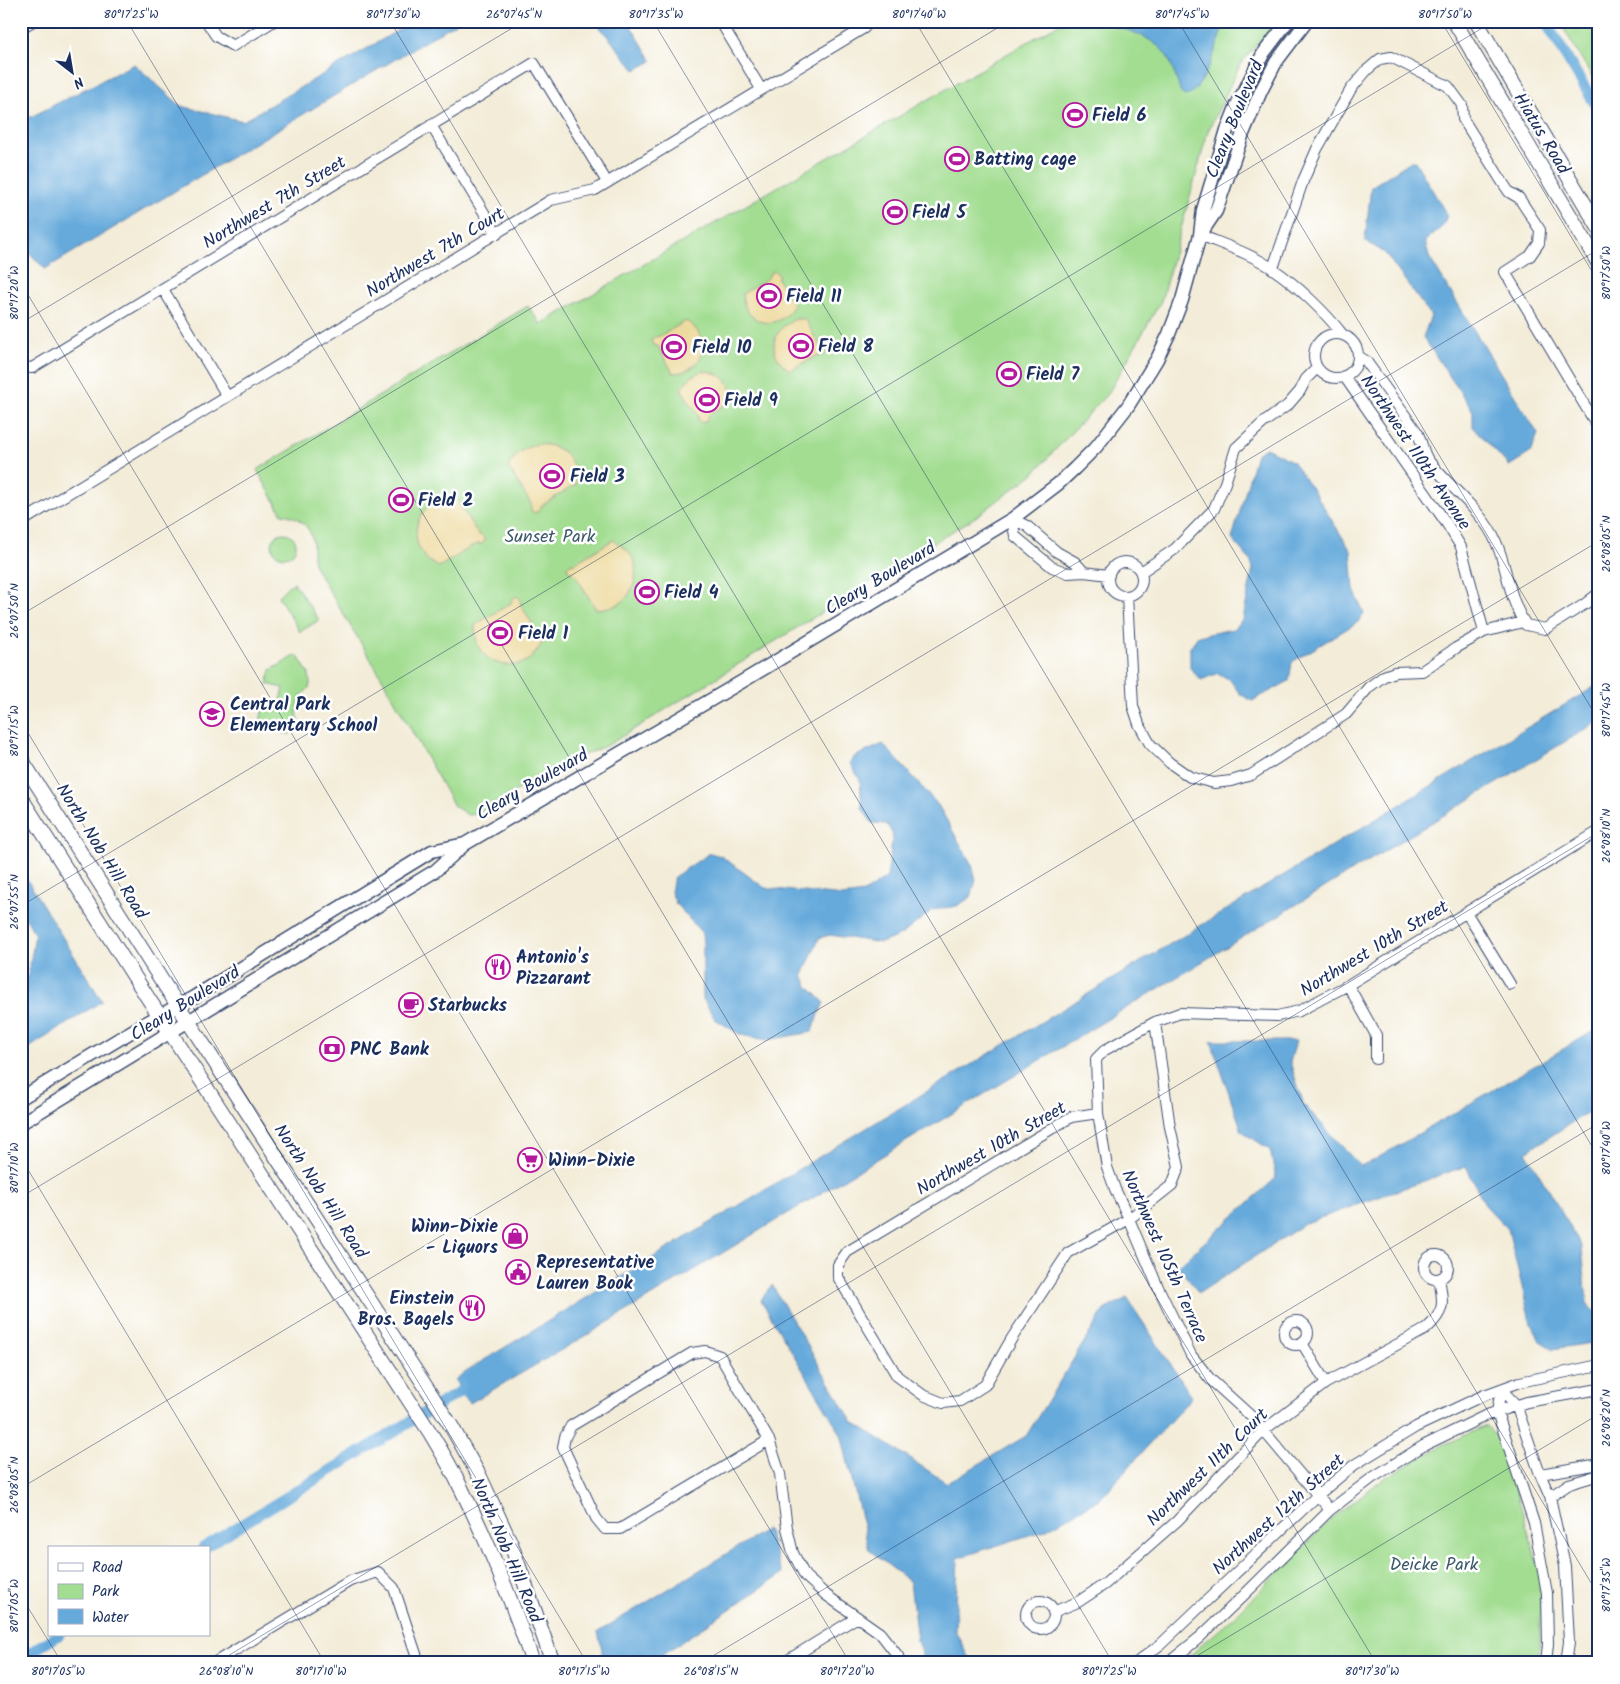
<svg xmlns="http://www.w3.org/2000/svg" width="1620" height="1684" font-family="Kalam,sans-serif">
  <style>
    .green { fill: #a2dd91; stroke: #5e8678 }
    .sand { fill: #eeda9e; stroke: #84847e }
    .water { fill: #66aadb; stroke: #406c9c }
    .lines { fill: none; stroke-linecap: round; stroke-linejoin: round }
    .canal { stroke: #66aadb; stroke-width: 11 }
    .minor-casing { stroke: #3b4b70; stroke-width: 12 }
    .tertiary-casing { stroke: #3b4b70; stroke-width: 15 }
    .secondary-casing { stroke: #3b4b70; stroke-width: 16 }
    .minor { stroke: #fff; stroke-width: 10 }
    .tertiary { stroke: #fff; stroke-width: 12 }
    .secondary { stroke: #fff; stroke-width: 14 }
    .ticks { fill: none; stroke: #1b2f5e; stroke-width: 1; stroke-opacity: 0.45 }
    .labels { text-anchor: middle; stroke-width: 5; stroke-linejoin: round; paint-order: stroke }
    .poi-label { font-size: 18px; font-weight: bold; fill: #1b2f5e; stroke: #fff; text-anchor: start }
    .street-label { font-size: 18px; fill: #1b2f5e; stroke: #fff }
    .park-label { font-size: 18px; fill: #3d5a6b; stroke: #fff }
    .neatline { fill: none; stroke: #1b2f5e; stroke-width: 2 }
    .ticks-label { font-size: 12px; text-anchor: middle; fill: #1b2f5e }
  </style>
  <rect width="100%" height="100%" fill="#fff"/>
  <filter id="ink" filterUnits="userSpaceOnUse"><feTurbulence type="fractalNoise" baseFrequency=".02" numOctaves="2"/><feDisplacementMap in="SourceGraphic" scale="10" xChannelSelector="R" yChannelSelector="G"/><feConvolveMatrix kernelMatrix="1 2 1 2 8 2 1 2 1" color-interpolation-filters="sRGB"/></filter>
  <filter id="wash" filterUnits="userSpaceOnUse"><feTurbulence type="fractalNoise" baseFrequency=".0096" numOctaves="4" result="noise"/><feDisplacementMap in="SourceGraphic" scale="20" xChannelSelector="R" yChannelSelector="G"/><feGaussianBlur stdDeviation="1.12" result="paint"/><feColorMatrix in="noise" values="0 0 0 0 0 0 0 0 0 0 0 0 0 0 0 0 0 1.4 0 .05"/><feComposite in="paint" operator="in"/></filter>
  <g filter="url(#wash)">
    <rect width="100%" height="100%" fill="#f3ecd8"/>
    <!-- green -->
    <path class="green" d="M1064,21H1277L1241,63L1208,131L1161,301L1109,392L1033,474L980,514L610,744L565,763L477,813L468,815L454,806L382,678L316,569C312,560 313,554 313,545C312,527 299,516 282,514L257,470L528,306L541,324Z
      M1559,21H1594L1599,29V88Z
      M272 545a12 12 0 1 1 24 0a12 12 0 1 1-24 0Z
      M294,583L319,620L300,632L278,596L288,586Z
      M297,655L309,674L310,684L309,688L301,696L297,714L300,723L298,729L290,734C279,733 281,733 274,725L260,722L263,707L278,711L284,688L267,684L271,670Z
      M1486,1426L1497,1436L1506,1455L1540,1573V1646L1537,1663H1193L1189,1656L1234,1617L1330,1520L1381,1480L1445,1444Z"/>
    <!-- sand -->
    <path class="sand" d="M775,271L778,274V279L794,305C778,333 745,326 742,294L768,278L770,273Z
      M796,319H805L820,346L824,348L826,353L823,356H817L790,370C766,354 770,330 796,319Z
      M686,321C714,338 705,372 673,373L658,346L653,345L651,340L654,337L660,336Z
      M703,371C721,372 732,381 733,399L708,416L706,421L702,423L698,420V415L681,389C687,379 692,375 703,371Z
      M538,444C563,445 576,458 576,484L541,506L539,510L535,513L531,510V504L508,467C517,453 522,448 538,444Z
      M448,499H456L478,534L482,536L485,540L482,544H476L439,567C435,565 429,562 426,558C412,544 413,519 429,506C434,502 441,501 448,499Z
      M613,540C620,545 626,548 631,555C640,569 635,591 622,602C615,607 605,608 596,609L574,573L569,572L567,567L570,564L575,563Z
      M517,596L520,599L521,605L543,642C538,649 535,655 528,660C513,670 492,665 481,651C476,644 475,634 475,625L511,603L512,599Z"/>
    <!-- water -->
    <path class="water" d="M414,21H459L45,269L21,244V122L134,64L181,106L243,121Z
      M595,21H628L652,61L635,70Z
      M1113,21H1224C1219,40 1205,91 1185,96L1181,93C1177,82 1174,70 1169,60C1160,41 1134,31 1116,27Z
      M1411,161H1415L1447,215L1443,226L1425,241L1429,257L1538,434L1530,453L1509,466L1473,427V411L1423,337L1431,316L1385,253L1365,241L1371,187Z
      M1266,448L1292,461L1313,490L1351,551L1354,590L1364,613L1358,622L1292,662L1289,681L1252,701L1240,694L1230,680L1218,673L1201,680L1190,668V647L1198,636L1233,629L1243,619L1253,569L1250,560L1232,539L1256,454Z
      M1599,684V721L589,1334L470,1403L463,1396L455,1380L466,1371Z
      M883,744L938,805L972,865L976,880L971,897L957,906L933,910L901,935L881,943L830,935L819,938L803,975L808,986L824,1002L812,1032L767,1040L741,1035L715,1019L703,999V945L702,933L676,904L671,892L674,877L710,853L721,856L765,888L843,896L864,893L887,877L893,835L887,824L872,823L862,808L860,780L850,763L854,757Z
      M21,870L102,1001L21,1053V1018L35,935L21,908Z
      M1599,1028V1105L1526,1152L1582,1247L1587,1303L1599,1316V1337L1591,1343L1553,1349L1540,1341L1531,1324L1508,1229L1485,1205L1466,1166L1306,1223L1199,1293L1178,1266L1276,1178L1270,1150L1242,1131L1211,1041H1296L1290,1062L1304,1105L1360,1166L1374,1160Z
      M772,1285L852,1421L947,1483L1026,1436L1104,1310L1127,1298L1192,1397L1101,1498L1045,1530L958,1558L955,1630L971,1663H924L917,1640L910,1582L869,1550L841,1434L761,1300Z
      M767,1529L782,1574L650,1663H605L598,1632Z"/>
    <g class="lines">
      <!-- canal -->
      <path class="canal" d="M1545,21L1599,111
        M203,1548L474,1383
        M21,1658L59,1635"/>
    </g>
  </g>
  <g filter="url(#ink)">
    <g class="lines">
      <defs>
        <path id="minor" d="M206,21L216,36L233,46L274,21
          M720,21L761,89
          M21,28L33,21
          M431,125L497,234
          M1200,235C1224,245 1252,254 1273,269C1297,285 1326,313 1343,335
          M1273,268L1303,181L1317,149L1351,89L1367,70L1380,59L1391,57L1448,86L1462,105L1463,119L1503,183L1509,192L1519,198L1540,230L1539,243L1530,256L1505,272L1599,429
          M163,289L227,396
          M1314 356a22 22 0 1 1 44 0a22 22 0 1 1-44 0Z
          M1358,356L1366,361L1417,432C1422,440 1422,451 1428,460C1449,487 1483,511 1496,542C1508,569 1509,601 1526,625L1545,629L1585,604L1599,593
          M21,367L32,368L534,63L607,182
          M1344,376L1447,524L1461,547L1484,632
          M1012,519L1015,536L1052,567L1068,573L1084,572L1109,575
          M1012,519L1027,526L1057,552L1075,562L1084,572
          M21,522L551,200L595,190L864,28L869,21
          M1108 579a17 17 0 1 1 34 0a17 17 0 1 1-34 0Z
          M1141,572L1175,549L1214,509L1225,483L1236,448L1263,423L1288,405L1300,391L1306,379L1317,368
          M1127,596L1133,706L1139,724L1150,744L1170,763L1190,777L1214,783L1231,781L1251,775L1346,714L1369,687L1384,676L1395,672L1422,671L1456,648L1484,632L1523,622
          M1466,912L1510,984
          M1348,985L1376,1035V1059
          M1155,1022L1170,1127L1179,1167L1172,1185L1129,1219L1068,1253L1012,1338L985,1385L960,1401L943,1403L923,1395L897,1376L838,1277V1265L847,1252L1071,1117L1098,1113L1096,1059L1105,1050L1155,1022L1180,1013L1277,1016L1299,1011L1348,985L1599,831
          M1098,1113L1107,1167L1115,1189L1129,1219L1157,1285L1191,1355L1210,1379L1253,1418L1330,1510
          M1424 1267a12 12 0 1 1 24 0a12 12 0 1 1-24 0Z
          M1284 1333a12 12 0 1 1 24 0a12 12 0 1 1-24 0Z
          M1302,1343L1326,1383
          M1501,1389L1516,1405L1540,1474L1550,1497L1565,1566L1569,1642L1566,1663
          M1501,1389L1497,1412L1534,1523L1547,1593L1548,1644L1546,1663
          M769,1440L620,1529H605L596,1518L563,1447L565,1437L571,1426L692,1353L705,1351L720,1356L769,1440L780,1474L787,1528L793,1553L805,1576L826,1595L880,1633L898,1656L900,1663
          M1540,1474L1594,1465L1599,1466
          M1550,1497L1569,1484L1599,1475
          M1026 1615a14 14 0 1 1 28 0a14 14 0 1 1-28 0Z
          M1053,1612L1078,1602L1105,1584L1177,1521L1264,1430L1326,1383L1426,1329C1445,1312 1444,1303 1439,1279
          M214,1663L350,1581L378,1572L394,1588L419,1663
          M783,1663L856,1618
          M1136,1663L1161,1644L1318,1495L1354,1465L1416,1427L1482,1396L1520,1382L1599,1365
          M1168,1663L1199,1638L1243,1596L1330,1510L1372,1478L1423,1446L1487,1415L1527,1402L1599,1389"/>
        <path id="tertiary" d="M1202,232L1216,211L1242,136L1261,91L1276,62L1307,21
          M21,1098L144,1024L194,997L432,851L465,844
          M21,1123L435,871L465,844L743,681L1012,519L1058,484L1075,468L1096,447L1128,406L1157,359L1169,334L1182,300L1200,235L1203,210L1227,130L1237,105L1263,54L1288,21"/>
        <path id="secondary" d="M1454,21L1599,264
          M1476,21L1599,228
          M21,759L164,984L450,1424L480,1477L511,1544L553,1663
          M21,798L146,995L431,1434C442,1452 453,1471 462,1490C490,1546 513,1604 533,1663"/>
      </defs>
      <!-- minor casing -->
      <use href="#minor" class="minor-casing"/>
      <!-- tertiary casing -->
      <use href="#tertiary" class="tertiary-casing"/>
      <!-- secondary casing -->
      <use href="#secondary" class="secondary-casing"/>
      <!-- minor -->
      <use href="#minor" class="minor"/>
      <!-- tertiary -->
      <use href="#tertiary" class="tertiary"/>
      <!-- secondary -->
      <use href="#secondary" class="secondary"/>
    </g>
  </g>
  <!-- ticks -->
  <path class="ticks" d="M127,21L1113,1663M390,21L1376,1663M653,21L1599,1596M915,21L1599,1158M1178,21L1599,721M1441,21L1599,283M21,32L40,21M21,283L850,1663M21,323L524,21M21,615L1009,21M21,721L587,1663M21,906L1494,21M21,1158L325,1663M21,1197L1599,249M21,1488L1599,541M21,1596L62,1663M216,1663L1599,832M701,1663L1599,1123M1185,1663L1599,1414"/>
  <!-- icons -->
  <defs>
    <symbol id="stadium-ring" viewBox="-11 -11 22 22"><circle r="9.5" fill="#fff" stroke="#b5179e" stroke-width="1.5"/><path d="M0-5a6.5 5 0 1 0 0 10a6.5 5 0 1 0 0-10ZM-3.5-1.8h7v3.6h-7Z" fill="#b5179e"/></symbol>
    <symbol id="school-ring" viewBox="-11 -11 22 22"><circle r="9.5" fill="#fff" stroke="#b5179e" stroke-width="1.5"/><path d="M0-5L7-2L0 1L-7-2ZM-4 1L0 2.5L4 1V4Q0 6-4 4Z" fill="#b5179e"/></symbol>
    <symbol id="restaurant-ring" viewBox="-11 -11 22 22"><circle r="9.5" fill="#fff" stroke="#b5179e" stroke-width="1.5"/><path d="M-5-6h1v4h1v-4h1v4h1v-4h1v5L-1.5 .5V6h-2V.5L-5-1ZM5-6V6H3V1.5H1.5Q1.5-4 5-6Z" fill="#b5179e"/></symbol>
    <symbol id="cafe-ring" viewBox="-11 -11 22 22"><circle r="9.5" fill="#fff" stroke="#b5179e" stroke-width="1.5"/><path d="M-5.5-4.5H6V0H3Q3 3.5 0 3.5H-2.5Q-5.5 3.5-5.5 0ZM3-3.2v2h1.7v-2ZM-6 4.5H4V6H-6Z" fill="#b5179e"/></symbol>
    <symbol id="bank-ring" viewBox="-11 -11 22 22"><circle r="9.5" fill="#fff" stroke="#b5179e" stroke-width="1.5"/><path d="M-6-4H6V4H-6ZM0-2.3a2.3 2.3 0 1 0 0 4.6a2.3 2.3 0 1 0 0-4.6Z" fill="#b5179e"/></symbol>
    <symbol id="supermarket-ring" viewBox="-11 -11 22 22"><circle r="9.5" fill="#fff" stroke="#b5179e" stroke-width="1.5"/><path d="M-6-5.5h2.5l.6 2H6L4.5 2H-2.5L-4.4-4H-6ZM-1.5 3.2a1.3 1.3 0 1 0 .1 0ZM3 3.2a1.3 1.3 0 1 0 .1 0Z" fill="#b5179e"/></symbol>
    <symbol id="shop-ring" viewBox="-11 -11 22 22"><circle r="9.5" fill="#fff" stroke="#b5179e" stroke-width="1.5"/><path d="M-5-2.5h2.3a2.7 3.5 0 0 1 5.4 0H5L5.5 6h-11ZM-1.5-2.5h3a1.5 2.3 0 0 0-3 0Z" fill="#b5179e"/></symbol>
    <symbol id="civic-ring" viewBox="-11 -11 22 22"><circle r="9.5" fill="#fff" stroke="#b5179e" stroke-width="1.5"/><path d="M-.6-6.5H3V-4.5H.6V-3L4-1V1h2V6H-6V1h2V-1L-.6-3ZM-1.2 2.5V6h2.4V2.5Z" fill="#b5179e"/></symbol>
  </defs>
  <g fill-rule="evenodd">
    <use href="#stadium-ring" x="1061" y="101" width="28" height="28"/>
    <use href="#stadium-ring" x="943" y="145" width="28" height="28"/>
    <use href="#stadium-ring" x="881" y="198" width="28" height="28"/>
    <use href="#stadium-ring" x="755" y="282" width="28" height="28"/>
    <use href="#stadium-ring" x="787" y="332" width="28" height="28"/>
    <use href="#stadium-ring" x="660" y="333" width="28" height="28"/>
    <use href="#stadium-ring" x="995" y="360" width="28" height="28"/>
    <use href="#stadium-ring" x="693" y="386" width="28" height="28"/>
    <use href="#stadium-ring" x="538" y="462" width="28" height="28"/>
    <use href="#stadium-ring" x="387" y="486" width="28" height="28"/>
    <use href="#stadium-ring" x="633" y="578" width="28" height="28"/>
    <use href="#stadium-ring" x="486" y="619" width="28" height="28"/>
    <use href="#school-ring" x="198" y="700" width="28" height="28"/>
    <use href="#restaurant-ring" x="484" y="953" width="28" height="28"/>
    <use href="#cafe-ring" x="397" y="991" width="28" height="28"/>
    <use href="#bank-ring" x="318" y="1035" width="28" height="28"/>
    <use href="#supermarket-ring" x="516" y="1146" width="28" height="28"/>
    <use href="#shop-ring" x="501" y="1222" width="28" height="28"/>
    <use href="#civic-ring" x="504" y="1258" width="28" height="28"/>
    <use href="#restaurant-ring" x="458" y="1294" width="28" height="28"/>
  </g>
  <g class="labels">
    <!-- poi labels -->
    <g class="poi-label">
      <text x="1092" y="121">Field 6</text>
      <text x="974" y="165">Batting cage</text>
      <text x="912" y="218">Field 5</text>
      <text x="786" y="302">Field 11</text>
      <text x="818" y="352">Field 8</text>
      <text x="692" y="353">Field 10</text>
      <text x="1026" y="380">Field 7</text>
      <text x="724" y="406">Field 9</text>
      <text x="570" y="482">Field 3</text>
      <text x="418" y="506">Field 2</text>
      <text x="664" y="598">Field 4</text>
      <text x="518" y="639">Field 1</text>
      <text x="230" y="710">Central Park<tspan x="230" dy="21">Elementary School</tspan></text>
      <text x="516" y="963">Antonio's<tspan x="516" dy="21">Pizzarant</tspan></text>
      <text x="428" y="1011">Starbucks</text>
      <text x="350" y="1055">PNC Bank</text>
      <text x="548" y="1166">Winn-Dixie</text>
      <text x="498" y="1232" text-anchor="end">Winn-Dixie<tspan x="498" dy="21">- Liquors</tspan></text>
      <text x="536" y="1268">Representative<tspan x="536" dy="21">Lauren Book</tspan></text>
      <text x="454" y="1304" text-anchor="end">Einstein<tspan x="454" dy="21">Bros. Bagels</tspan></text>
    </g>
    <!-- street labels -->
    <g class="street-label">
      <text transform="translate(1234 119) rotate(-68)" y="6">Cleary Boulevard</text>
      <text transform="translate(1542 133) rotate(59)" y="6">Hiatus Road</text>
      <text transform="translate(274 202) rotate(-31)" y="6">Northwest 7th Street</text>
      <text transform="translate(435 252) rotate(-31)" y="6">Northwest 7th Court</text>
      <text transform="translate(1416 452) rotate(56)" y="6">Northwest 110th Avenue</text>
      <text transform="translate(880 578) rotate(-31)" y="6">Cleary Boulevard</text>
      <text transform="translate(532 784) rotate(-30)" y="6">Cleary Boulevard</text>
      <text transform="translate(102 851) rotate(58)" y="6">North Nob Hill Road</text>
      <text transform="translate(1374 948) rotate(-31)" y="6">Northwest 10th Street</text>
      <text transform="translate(185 1003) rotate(-32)" y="6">Cleary Boulevard</text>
      <text transform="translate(991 1148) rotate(-30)" y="6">Northwest 10th Street</text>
      <text transform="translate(321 1191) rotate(57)" y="6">North Nob Hill Road</text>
      <text transform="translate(1165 1256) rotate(66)" y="6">Northwest 105th Terrace</text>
      <text transform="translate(1207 1467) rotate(-44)" y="6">Northwest 11th Court</text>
      <text transform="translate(1278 1514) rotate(-42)" y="6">Northwest 12th Street</text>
      <text transform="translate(507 1550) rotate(67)" y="6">North Nob Hill Road</text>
    </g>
    <!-- park labels -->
    <g class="park-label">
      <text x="550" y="542">Sunset Park</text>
      <text x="1434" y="1570">Deicke Park</text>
    </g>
  </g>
  <!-- margin -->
  <rect width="1620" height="1684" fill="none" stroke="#fff" stroke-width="55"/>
  <!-- legend -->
  <rect x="48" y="1546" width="162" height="90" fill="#ffffff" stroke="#a4acbf"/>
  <rect x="58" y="1563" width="25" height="8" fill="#ffffff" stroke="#a4acbf"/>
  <text x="92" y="1572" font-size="15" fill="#1b2f5e">Road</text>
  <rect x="58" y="1584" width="25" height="15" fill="#a2dd91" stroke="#a4acbf"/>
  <text x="92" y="1596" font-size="15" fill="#1b2f5e">Park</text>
  <rect x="58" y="1609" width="25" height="15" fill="#66aadb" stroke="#a4acbf"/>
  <text x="92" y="1622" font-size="15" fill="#1b2f5e">Water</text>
  <!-- north arrow -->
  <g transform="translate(72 72) rotate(149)" stroke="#ffffff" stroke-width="4" paint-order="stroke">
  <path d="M0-4L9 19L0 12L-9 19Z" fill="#1b2f5e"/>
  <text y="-8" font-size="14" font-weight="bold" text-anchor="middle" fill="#1b2f5e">N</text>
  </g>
  <rect x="28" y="28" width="1564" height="1628" class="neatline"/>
  <g class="ticks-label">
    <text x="131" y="18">80°17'25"W</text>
    <text x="393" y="18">80°17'30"W</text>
    <text x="514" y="18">26°07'45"N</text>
    <text x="656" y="18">80°17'35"W</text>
    <text x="919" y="18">80°17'40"W</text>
    <text x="1182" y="18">80°17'45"W</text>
    <text x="1445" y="18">80°17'50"W</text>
    <text transform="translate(1606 273) rotate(-90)" y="4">80°17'50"W</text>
    <text transform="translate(14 293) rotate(-90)" y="4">80°17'20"W</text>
    <text transform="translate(1606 544) rotate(-90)" y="4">26°08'05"N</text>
    <text transform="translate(14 611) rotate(-90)" y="4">26°07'50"N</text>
    <text transform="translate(1606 710) rotate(-90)" y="4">80°17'45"W</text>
    <text transform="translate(14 731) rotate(-90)" y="4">80°17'15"W</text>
    <text transform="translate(1606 836) rotate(-90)" y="4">26°08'10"N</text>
    <text transform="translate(14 902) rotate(-90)" y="4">26°07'55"N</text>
    <text transform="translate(1606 1148) rotate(-90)" y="4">80°17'40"W</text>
    <text transform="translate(14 1168) rotate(-90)" y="4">80°17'10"W</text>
    <text transform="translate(1606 1418) rotate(-90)" y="4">26°08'20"N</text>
    <text transform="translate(14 1485) rotate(-90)" y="4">26°08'05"N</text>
    <text transform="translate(1606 1585) rotate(-90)" y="4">80°17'35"W</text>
    <text transform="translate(14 1606) rotate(-90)" y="4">80°17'05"W</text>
    <text x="58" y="1675">80°17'05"W</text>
    <text x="226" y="1675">26°08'10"N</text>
    <text x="321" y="1675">80°17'10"W</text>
    <text x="584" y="1675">80°17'15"W</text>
    <text x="711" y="1675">26°08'15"N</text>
    <text x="847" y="1675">80°17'20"W</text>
    <text x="1109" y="1675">80°17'25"W</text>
    <text x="1372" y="1675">80°17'30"W</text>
  </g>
</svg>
